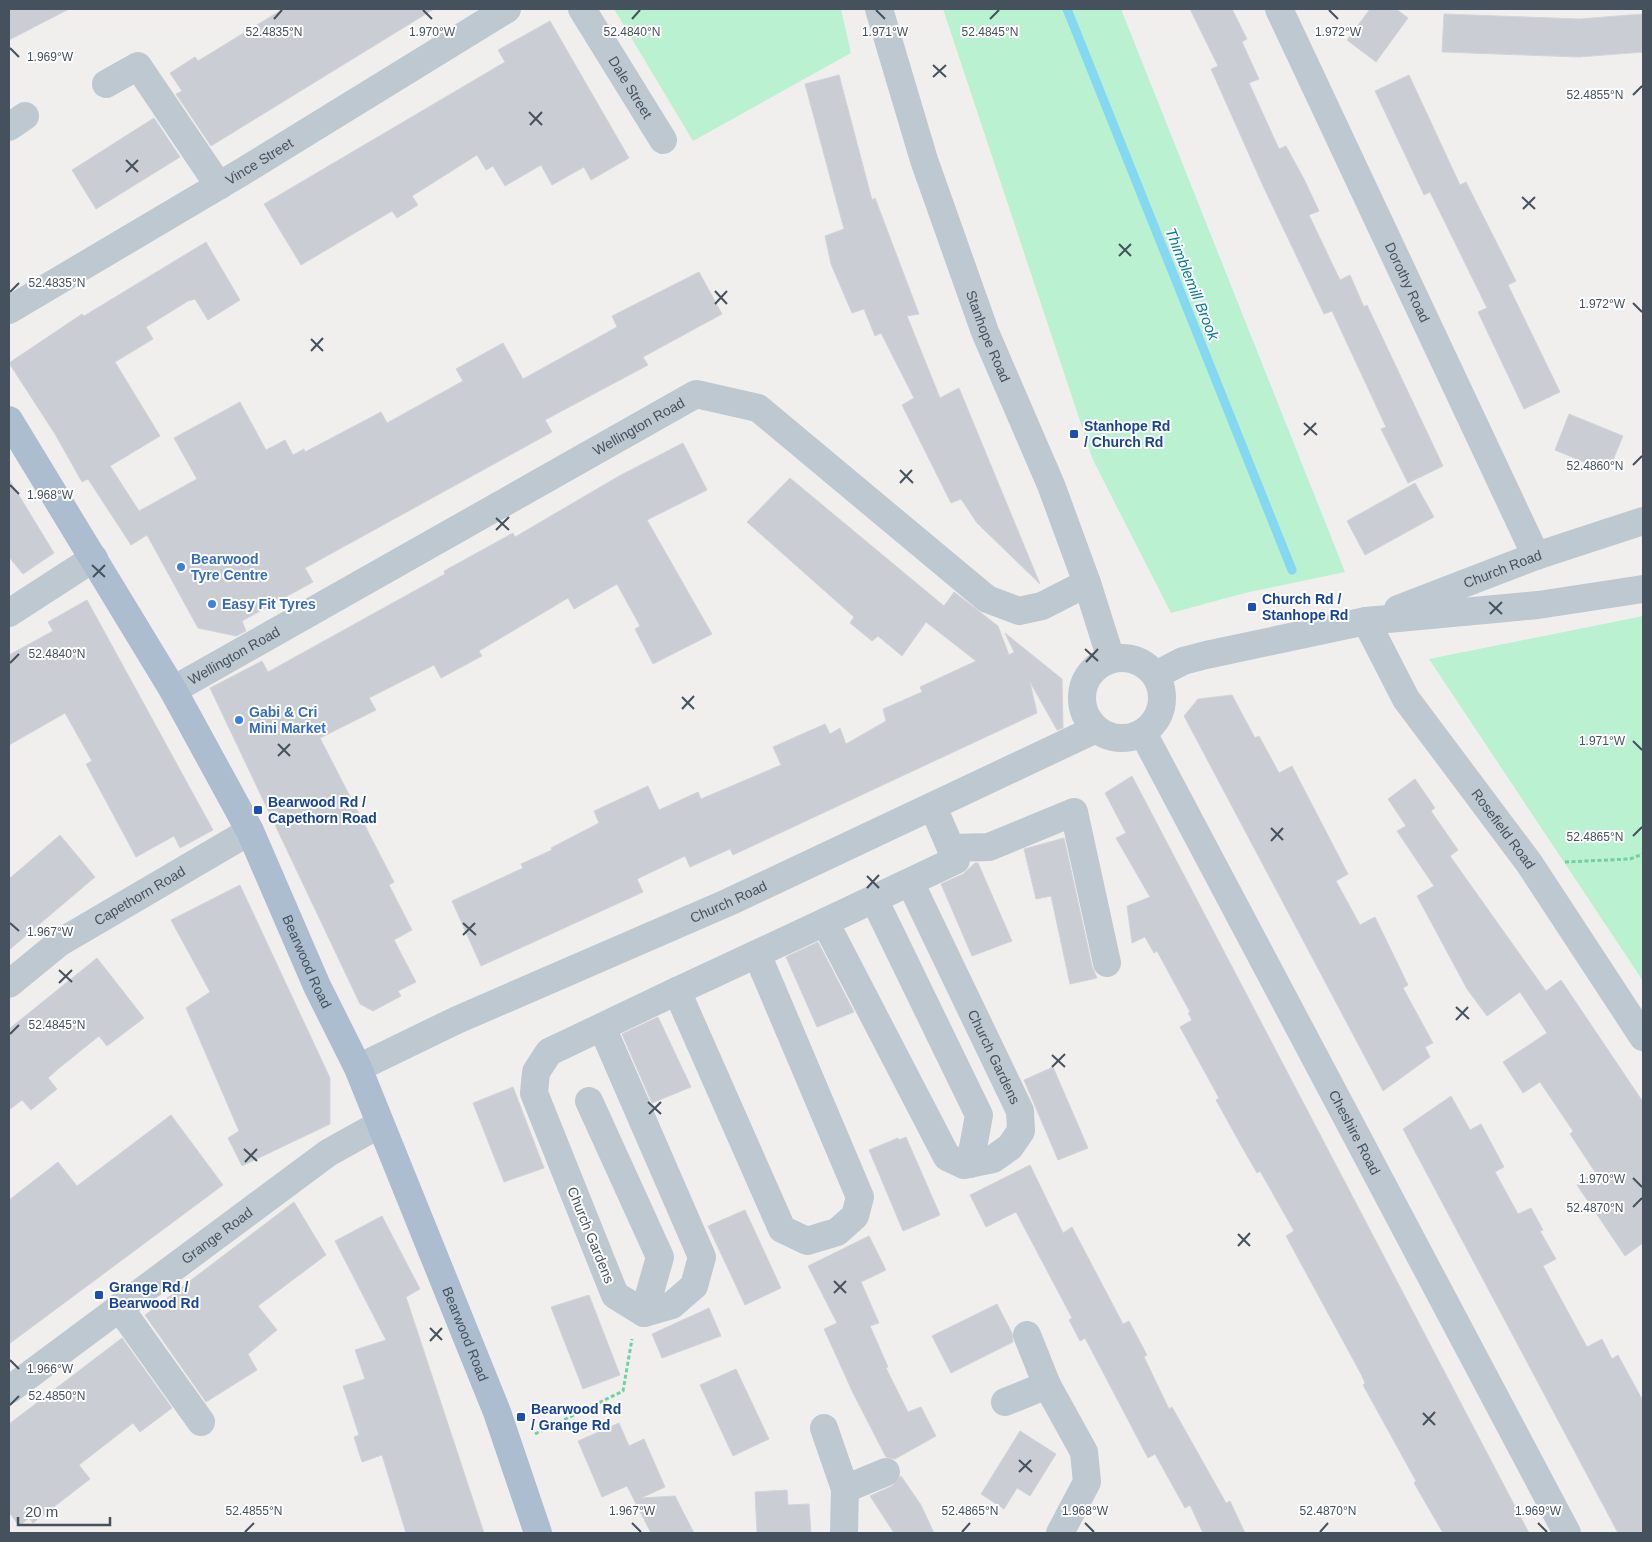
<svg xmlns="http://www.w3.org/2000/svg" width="1652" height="1542" font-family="Helvetica,sans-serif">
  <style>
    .green { fill: #baf1d0 }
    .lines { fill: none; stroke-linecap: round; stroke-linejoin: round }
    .stream { stroke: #84d8f1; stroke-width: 9 }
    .building { fill: #cacdd3; stroke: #d2d4da }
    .path { stroke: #70d1a3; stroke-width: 3; stroke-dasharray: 4 2.5; stroke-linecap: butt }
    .minor { stroke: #bec8d1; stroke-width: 28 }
    .major { stroke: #acbdcf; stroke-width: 28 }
    .ticks { fill: none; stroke: #45515d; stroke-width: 2 }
    .transit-dot { fill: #1a4fb4; stroke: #fff; stroke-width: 2 }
    .shop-dot { fill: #3f7fe0; stroke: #fff; stroke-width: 2 }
    .labels { text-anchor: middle; stroke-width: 4; stroke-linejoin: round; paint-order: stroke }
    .street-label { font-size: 14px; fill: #45515d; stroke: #fff }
    .transit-label { font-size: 14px; font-weight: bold; fill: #164399; stroke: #fff; text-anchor: start }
    .shop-label { font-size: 14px; font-weight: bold; fill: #366cbe; stroke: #fff; text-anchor: start }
    .water-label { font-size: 15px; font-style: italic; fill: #057da1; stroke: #fff }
    .ticks-label { font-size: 12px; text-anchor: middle; fill: #45515d; stroke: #fff; stroke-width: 4; stroke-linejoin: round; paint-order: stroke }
  </style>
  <rect width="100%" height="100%" fill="#f1eeee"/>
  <!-- green -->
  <path class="green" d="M614,9H841L851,53L693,141Z
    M943,9H1121L1345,572L1245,593L1171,613L1093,460Z
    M1643,616V981L1429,659Z"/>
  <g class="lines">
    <!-- stream -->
    <path class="stream" d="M1067,9L1292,570"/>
  </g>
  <!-- building -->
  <path class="building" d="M9,9H69L9,40Z
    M283,9H434L211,146L176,94L182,91L170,73L195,57L198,61Z
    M1190,9H1232L1247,39L1242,42L1259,79L1249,83L1279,149L1286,146L1305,181L1319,211L1309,215L1340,280L1350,275L1364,307L1367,305L1443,466L1408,483L1381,429L1386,427L1332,311L1324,314L1264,188L1211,69L1218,66Z
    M1370,9H1396L1408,18L1376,62L1347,40Z
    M1444,14L1580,19L1643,14V52L1579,57L1442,52Z
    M550,21L629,158L591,180L584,167L552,185L541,165L505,186L493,166L486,170L477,155L412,196L418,205L397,218L392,211L301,265L264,204L505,62L498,50Z
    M839,75L872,200L875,198L919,314L907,316L940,398L959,388L1040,584L977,523L961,499L951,503L902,405L914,398L881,333L875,336L864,309L852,313L831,264L825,236L844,229L805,84Z
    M1409,75L1460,185L1466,182L1516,281L1508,285L1560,392L1524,409L1478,312L1487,308L1430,192L1424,195L1375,91Z
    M154,118L180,157L96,209L72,170Z
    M206,242L240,300L208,320L195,299L188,301L146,327L153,339L115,362L160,436L110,466L139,511L197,479L174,438L240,402L266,450L285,440L293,455L304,449L305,452L381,412L387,423L463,381L456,369L503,343L523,379L617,327L612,316L699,272L722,314L643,357L648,365L545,420L552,432L305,568L313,582L242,621L246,631L236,636L198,628L147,535L131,545L88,479L82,482L55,434L9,363L82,314L84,316Z
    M1569,414L1623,436L1608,472L1555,450Z
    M683,443L707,490L647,520L712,634L653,664L635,629L640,626L617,584L574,609L568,598L479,651L482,656L441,678L434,665L369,698L376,710L320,738L394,882L389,885L412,930L394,940L416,982L398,991L401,996L373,1011L360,1004L210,688L262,661L268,672L445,574L444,571L513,533L515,537L619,476Z
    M790,478L944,606L954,592L998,626L1009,655L1014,652L1005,633L1062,679L1063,728L1057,730L1030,682L1037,713L733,855L730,849L690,867L685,856L637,879L643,892L481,966L452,901L523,868L521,864L552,850L551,848L599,823L594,811L648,786L659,810L698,792L701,799L781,765L773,747L825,724L830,734L840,728L846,744L886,721L883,709L922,692L920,687L976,661L926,622L902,656L878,636L872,641L850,623L854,617L747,522Z
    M9,479L54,553L23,574L9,557Z
    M1415,483L1434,517L1365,555L1347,521Z
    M87,600L213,830L180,848L174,836L136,857L86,764L92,761L65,713L9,745V655L53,631L48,622Z
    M1232,695L1255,738L1259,736L1279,773L1292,766L1348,874L1336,881L1360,925L1375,917L1408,985L1403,988L1433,1043L1425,1047L1430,1057L1383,1091L1184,716L1198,699Z
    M1132,776L1529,1533H1443L1414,1483L1416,1481L1363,1385L1365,1383L1361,1374L1286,1236L1294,1231L1260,1171L1257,1173L1242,1147L1216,1100L1219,1098L1180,1027L1192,1020L1188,1013L1190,1012L1157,951L1154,953L1145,937L1132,943L1127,906L1150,897L1116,838L1126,833L1105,793Z
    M1415,779L1435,808L1431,811L1458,850L1450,856L1546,991L1561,980L1643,1102V1243L1625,1256L1577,1185L1595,1172L1570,1134L1573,1131L1540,1082L1523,1093L1503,1062L1547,1033L1520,992L1487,1016L1467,989L1417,896L1434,886L1397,831L1406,826L1388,799Z
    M60,835L95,877L9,950V879Z
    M1064,838L1092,966L1097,978L1070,984L1051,896L1036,899L1024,849Z
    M975,863H978L1012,941L972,956L941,884L963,874Z
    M240,885L330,1078V1124L242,1166L228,1138L239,1131L186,1008L210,992L171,920Z
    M818,942L854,1012L817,1027L786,957Z
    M97,958L144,1018L107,1046L99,1036L58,1069L48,1078L57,1089L31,1110L22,1100L9,1110V1029Z
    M658,1017L691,1087L652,1103L622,1034Z
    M1053,1067L1088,1148L1058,1160L1024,1080Z
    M513,1087L544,1168L504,1182L473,1103Z
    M1451,1096L1470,1130L1481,1124L1504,1167L1495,1172L1518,1214L1531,1208L1543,1230L1540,1231L1556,1259L1543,1266L1587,1347L1602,1339L1612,1359L1618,1355L1643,1401V1533H1618L1403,1129Z
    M171,1115L223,1185L9,1344V1200L58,1162L77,1186Z
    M906,1137L940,1215L903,1231L869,1150L898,1138L899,1140Z
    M1030,1165L1063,1233L1072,1227L1123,1324L1129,1321L1147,1355L1144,1357L1169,1409L1172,1407L1226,1503L1230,1501L1245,1533H1203L1190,1505L1185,1508L1155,1454L1148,1458L1085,1338L1080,1341L1069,1320L1072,1318L1016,1212L986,1227L970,1195Z
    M294,1202L326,1255L258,1306L277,1330L248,1354L257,1370L206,1402L145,1315Z
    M745,1210L781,1288L745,1305L708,1226Z
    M382,1216L420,1289L406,1297L484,1533H406L382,1455L362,1462L354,1437L359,1435L343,1386L365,1379L355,1350L386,1340L335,1241Z
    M869,1236L886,1270L861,1282L879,1323L870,1326L888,1367L886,1368L908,1412L921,1407L936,1436L895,1459L886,1457L853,1393L824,1329L837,1323L808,1266Z
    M589,1295L620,1375L583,1389L551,1307Z
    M997,1304L1012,1333L1013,1342L951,1373L932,1336Z
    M709,1308L721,1336L662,1358L652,1334Z
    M122,1338L172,1408L140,1432L133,1423L79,1465L90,1479L33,1523L29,1518L19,1526L9,1512V1424Z
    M736,1369L769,1439L733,1456L700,1385Z
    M619,1423L629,1446L644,1439L665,1487L641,1498L675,1496L694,1533H651L627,1486L602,1497L578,1441Z
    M1020,1431L1056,1454L1030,1496L1017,1488L1004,1509L981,1494Z
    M901,1476L921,1505L934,1533H894L870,1496L892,1486Z
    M787,1490L788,1505L809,1504L811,1533H757L755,1492Z"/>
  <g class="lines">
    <!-- path -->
    <path class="path" d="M1565,862L1630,859L1643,854
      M535,1434L623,1391L632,1339"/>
    <!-- minor -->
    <g class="minor">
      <path id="s1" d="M582,9L663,140"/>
      <path id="s2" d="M879,9L924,160L985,332L1051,485L1087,583L1111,659"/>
      <path id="s3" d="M1279,9L1536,556"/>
      <path d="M106,84L138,66L219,186"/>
      <path d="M9,127L25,116"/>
      <path id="s4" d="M9,310L242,172L507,9"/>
      <path id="s5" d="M1398,609L1536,556L1643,521"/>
      <path d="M9,613L94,558"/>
      <path id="s6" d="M1366,621L1406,699L1529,863L1643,1037"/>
      <circle cx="1122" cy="698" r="40"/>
      <path d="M1156,675L1183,661L1206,655L1366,621L1538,605L1643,589"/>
      <path id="s7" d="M173,690L696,394L758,408L987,599L1019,611L1042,606L1087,583"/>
      <path id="s8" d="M1143,733L1567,1533"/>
      <path d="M951,848L989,847L1074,812L1107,963"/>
      <path id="s9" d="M910,882L1020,1111L1021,1131L1010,1147L993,1159L964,1165L947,1157L825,922L956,860L933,807"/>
      <path d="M874,899L979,1115L970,1164"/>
      <path d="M757,954L860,1197L855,1216L837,1232L807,1241L782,1229L677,991L825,922"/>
      <path id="s10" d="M9,984L59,943L250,831"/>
      <path d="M602,1027L702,1257L694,1286L672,1305L644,1313L615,1295L534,1093L536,1072L549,1052L677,991"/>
      <path id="s11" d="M358,1068L457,1020L729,902L1096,729"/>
      <path d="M589,1101L660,1257L644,1313"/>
      <path d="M119,1307L201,1422"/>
      <path d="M1027,1335L1047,1385"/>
      <path id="s12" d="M9,1390L328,1153L380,1124"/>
      <path d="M1005,1402L1047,1385L1084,1452L1087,1482L1060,1533"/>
      <path d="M824,1428L845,1489L844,1533"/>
      <path d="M845,1489L886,1472"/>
    </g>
    <!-- major -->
    <path class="major" id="s13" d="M9,420L173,690L250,831L317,986L358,1068L497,1412L538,1533"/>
  </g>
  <!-- ticks -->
  <path class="ticks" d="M423,10L432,19M876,10L885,19M1329,10L1338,19M274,19L282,10M632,19L640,10M990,19L999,10M10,48L19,57M933,65L946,77M933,77L946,65M1633,95L1642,86M529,112L542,125M530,125L542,112M126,160L138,172M126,172L138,160M1522,197L1535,209M1523,209L1535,197M1119,244L1131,256M1119,256L1131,244M715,291L727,304M10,292L19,283M1633,303L1642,312M715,304L727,291M311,339L323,351M311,351L323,338M1304,423L1317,435M1304,435L1316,423M1633,465L1642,456M900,470L913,483M900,483L912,470M10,485L19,494M496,518L509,530M496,530L509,517M92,565L105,577M93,577L105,565M1489,602L1502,614M1490,614L1502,602M1085,649L1098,661M1086,662L1098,649M10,663L19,654M682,697L694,709M682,709L694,696M1633,741L1642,750M278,744L290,756M278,756L290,744M1271,828L1283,840M1633,836L1642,827M1271,841L1283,828M867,876L879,888M867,888L879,875M10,923L19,931M463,923L476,935M463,935L475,923M59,970L72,982M59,983L72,970M1456,1007L1469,1019M1456,1020L1468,1007M10,1034L19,1025M1052,1055L1065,1067M1052,1067L1065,1054M648,1102L661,1114M649,1114L661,1102M244,1149L257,1161M245,1162L257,1149M1633,1178L1642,1187M1633,1207L1642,1198M1238,1234L1250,1246M1238,1246L1250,1233M834,1281L846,1293M834,1293L846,1281M430,1328L442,1340M430,1341L442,1328M10,1360L19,1369M10,1405L19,1396M1423,1413L1435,1425M1423,1425L1435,1412M1019,1460L1032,1472M1019,1472L1031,1460M632,1523L641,1532M1085,1523L1094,1532M1538,1523L1547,1532M245,1532L254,1523M962,1532L970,1523M1320,1532L1328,1523"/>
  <!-- markers -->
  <g class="transit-dot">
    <rect x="1069" y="429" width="10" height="10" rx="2.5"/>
    <rect x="1247" y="602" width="10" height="10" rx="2.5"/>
    <rect x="253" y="805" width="10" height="10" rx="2.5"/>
    <rect x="94" y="1290" width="10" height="10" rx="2.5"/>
    <rect x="516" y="1412" width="10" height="10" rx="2.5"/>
  </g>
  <g class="shop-dot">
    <circle cx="181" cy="567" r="5"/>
    <circle cx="212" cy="604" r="5"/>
    <circle cx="239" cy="720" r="5"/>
  </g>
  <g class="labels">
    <!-- street labels -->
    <g class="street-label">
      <text dy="5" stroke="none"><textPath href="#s1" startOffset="92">Dale Street</textPath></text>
      <text dy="5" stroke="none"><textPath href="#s4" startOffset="291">Vince Street</textPath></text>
      <text dy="5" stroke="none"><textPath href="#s3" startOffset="302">Dorothy Road</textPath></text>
      <text dy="5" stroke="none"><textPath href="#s2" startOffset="345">Stanhope Road</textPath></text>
      <text dy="5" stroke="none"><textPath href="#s7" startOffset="535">Wellington Road</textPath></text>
      <text dy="5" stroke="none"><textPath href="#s5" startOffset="112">Church Road</textPath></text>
      <text dy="5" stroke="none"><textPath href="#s7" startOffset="70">Wellington Road</textPath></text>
      <text dy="5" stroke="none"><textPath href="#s6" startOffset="250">Rosefield Road</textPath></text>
      <text dy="5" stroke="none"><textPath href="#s10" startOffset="158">Capethorn Road</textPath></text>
      <text dy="5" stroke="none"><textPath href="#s11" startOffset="406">Church Road</textPath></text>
      <text dy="5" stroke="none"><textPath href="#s13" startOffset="619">Bearwood Road</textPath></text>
      <text dy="5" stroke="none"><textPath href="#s9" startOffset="194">Church Gardens</textPath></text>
      <text dy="5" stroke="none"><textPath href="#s8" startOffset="452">Cheshire Road</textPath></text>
      <text dy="5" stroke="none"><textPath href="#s12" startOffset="259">Grange Road</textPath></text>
      <text transform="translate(591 1235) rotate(68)" y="5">Church Gardens</text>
      <text dy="5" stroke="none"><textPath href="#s13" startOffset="1024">Bearwood Road</textPath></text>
    </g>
    <!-- transit labels -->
    <g class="transit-label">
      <text x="1084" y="431">Stanhope Rd<tspan x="1084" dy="16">/ Church Rd</tspan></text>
      <text x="1262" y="604">Church Rd /<tspan x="1262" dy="16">Stanhope Rd</tspan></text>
      <text x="268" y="807">Bearwood Rd /<tspan x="268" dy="16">Capethorn Road</tspan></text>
      <text x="109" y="1292">Grange Rd /<tspan x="109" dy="16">Bearwood Rd</tspan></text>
      <text x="531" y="1414">Bearwood Rd<tspan x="531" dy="16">/ Grange Rd</tspan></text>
    </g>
    <!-- shop labels -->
    <g class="shop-label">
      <text x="191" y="564">Bearwood<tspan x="191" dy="16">Tyre Centre</tspan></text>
      <text x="222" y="609">Easy Fit Tyres</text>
      <text x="249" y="717">Gabi &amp; Cri<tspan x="249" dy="16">Mini Market</tspan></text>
    </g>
    <!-- water labels -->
    <g class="water-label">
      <text transform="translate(1192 284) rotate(68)" y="5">Thimblemill Brook</text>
    </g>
  </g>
  <g class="ticks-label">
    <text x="432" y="36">1.970°W</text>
    <text x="885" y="36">1.971°W</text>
    <text x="1338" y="36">1.972°W</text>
    <text x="274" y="36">52.4835°N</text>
    <text x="632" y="36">52.4840°N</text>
    <text x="990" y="36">52.4845°N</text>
    <text x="50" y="61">1.969°W</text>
    <text x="1595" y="99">52.4855°N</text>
    <text x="57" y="287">52.4835°N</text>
    <text x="1602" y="308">1.972°W</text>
    <text x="1595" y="470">52.4860°N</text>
    <text x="50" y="499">1.968°W</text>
    <text x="57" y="658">52.4840°N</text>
    <text x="1602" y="745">1.971°W</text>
    <text x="1595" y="841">52.4865°N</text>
    <text x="50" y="936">1.967°W</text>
    <text x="57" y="1029">52.4845°N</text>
    <text x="1602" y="1183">1.970°W</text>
    <text x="1595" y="1212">52.4870°N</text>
    <text x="50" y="1373">1.966°W</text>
    <text x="57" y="1400">52.4850°N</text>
    <text x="254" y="1515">52.4855°N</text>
    <text x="970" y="1515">52.4865°N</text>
    <text x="1328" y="1515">52.4870°N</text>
    <text x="632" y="1515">1.967°W</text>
    <text x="1085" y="1515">1.968°W</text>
    <text x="1538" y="1515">1.969°W</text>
  </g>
  <!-- border -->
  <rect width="1652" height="1542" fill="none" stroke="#45515d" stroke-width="20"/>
  <!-- scale -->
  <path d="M18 1517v8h92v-8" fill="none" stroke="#45515d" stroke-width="2.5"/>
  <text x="25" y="1517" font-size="15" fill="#45515d" stroke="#ffffff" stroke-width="4" paint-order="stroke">20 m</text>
</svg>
